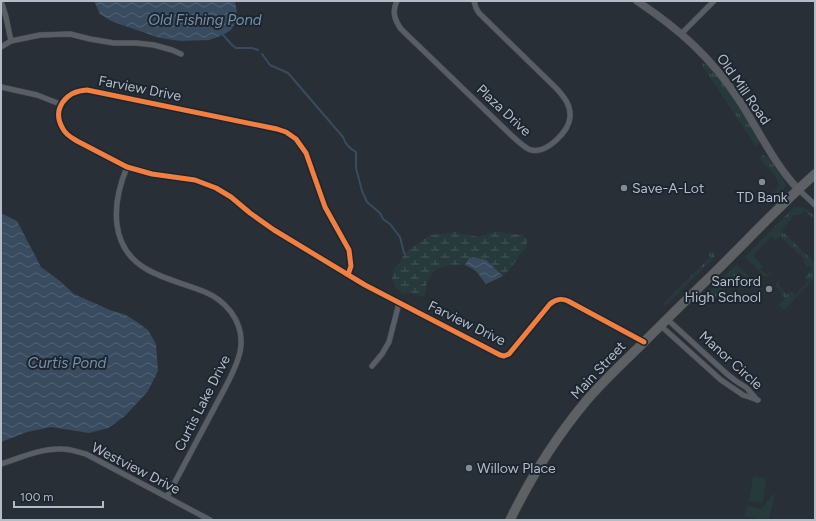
<svg xmlns="http://www.w3.org/2000/svg" width="816" height="521" font-family="Figtree,sans-serif">
  <style>
    .grass { fill: url(#grass-tufts) }
    .wetland { fill: url(#wetland-marsh) }
    .park { fill: #26393b }
    .water { fill: url(#water-waves) }
    .lines { fill: none; stroke-linecap: round; stroke-linejoin: round }
    .stream { stroke: #384b5f; stroke-width: 2 }
    .street-casing { stroke: #474b51; stroke-width: 6 }
    .secondary-casing { stroke: #474b51; stroke-width: 8 }
    .highway-casing { stroke: #464b51; stroke-width: 10 }
    .street { stroke: #595e64; stroke-width: 5 }
    .secondary { stroke: #585c62; stroke-width: 7 }
    .highway { stroke: #5e6164; stroke-width: 9 }
    .cycleway-casing { stroke: #1d2630; stroke-width: 8 }
    .cycleway { stroke: #f27e40; stroke-width: 5 }
    .poi-dot { fill: #838b94; stroke: #1d2630; stroke-width: 1.5 }
    .labels { text-anchor: middle; stroke-width: 4; stroke-linejoin: round; paint-order: stroke }
    .street-label { font-size: 14px; fill: #b3bcc7; stroke: #1d2630 }
    .poi-label { font-size: 14px; fill: #b3bcc7; stroke: #1d2630; text-anchor: start }
    .water-label { font-size: 15px; font-style: italic; fill: #758fa9; stroke: #1d2630 }
  </style>
  <defs>
    <pattern id="grass-tufts" width="24" height="20" patternUnits="userSpaceOnUse"><rect width="24" height="20" fill="#26393b"/><path d="M3 7l-1-3M5 7V3M7 7l1-3M15 17l-1-3M17 17v-4M19 17l1-3" fill="none" stroke="#435456"/></pattern>
    <pattern id="wetland-marsh" width="20" height="14" patternUnits="userSpaceOnUse"><rect width="20" height="14" fill="#26393b"/><path d="M1 5h8M5 5V1M11 12h8M15 12V8" fill="none" stroke="#435456"/></pattern>
    <pattern id="water-waves" width="16" height="10" patternUnits="userSpaceOnUse"><rect width="16" height="10" fill="#384b5f"/><path d="M0 5q4-4 8 0t8 0" fill="none" stroke="#526374"/></pattern>
  </defs>
  <rect width="100%" height="100%" fill="#292f36"/>
  <!-- grass -->
  <path class="grass" d="M702,63H704L707,64L727,89L759,138C760,141 760,144 757,146H756L702,65Z
    M763,155L768,157L782,178L786,185L784,187L783,192L768,205C767,204 766,203 766,202C766,198 777,190 779,185C776,174 767,167 760,159L761,157Z
    M795,207C804,207 809,210 815,216V220L804,210L800,215H795L781,230L815,263V277L784,310L779,305L784,299L781,291L776,286V284L779,280L780,281L778,285L787,295L791,291L795,295L808,281L805,278L812,269L809,266L807,267L804,263V259L780,236L775,240L771,237L753,255L763,266L760,269L767,275L771,272V274L768,276L766,277L745,257L792,209Z
    M709,251H711L713,252L715,257L665,306L663,304L710,257L708,255Z
    M737,265L749,276V279L745,283L744,277L739,271L715,298L708,292L730,270Z"/>
  <!-- wetland -->
  <path class="wetland" d="M454,232L479,237L489,233L499,232L511,234H522L528,240L525,249L518,257L512,267L503,276L486,260L479,259L469,258L465,265C452,264 438,265 430,276C430,277 427,281 427,282C425,288 427,292 423,297L411,293L403,294L395,287L392,278L393,270L401,261L404,253L430,235Z"/>
  <!-- park -->
  <path class="park" d="M753,476L766,478L763,503L749,501Z
    M773,494H775L769,520H763L744,516L747,506L761,509Z"/>
  <!-- water -->
  <path class="water" d="M94,1H235L237,13L235,23L231,30L223,35L209,40L181,41L160,38L122,25L111,21L100,14Z
    M1,213L17,221L41,267L60,281L74,294L110,310L126,315L137,322L148,330L156,344L158,371L148,391L125,416L108,428L89,433L51,427L27,432L1,442Z
    M473,257L486,260L503,276L486,284C477,273 479,271 465,265L469,258Z"/>
  <g class="lines">
    <!-- stream -->
    <path class="stream" d="M223,35L232,45L236,48H252L258,50
      M262,54L270,65L288,73L343,137C346,145 349,148 356,152V168L362,191L367,202L380,213L383,219L390,224L400,237L404,253"/>
    <defs>
      <path id="street" d="M397,1C392,11 394,19 401,29L511,135C517,140 524,148 531,150C547,154 569,131 570,117C571,105 564,97 557,89L479,13L476,8L474,1
        M2,4L6,17L11,41
        M682,33L714,1
        M1,47L11,41L40,35L70,34L90,39L114,43H136L154,45L172,50L181,54
        M1,87L37,95L60,104
        M127,167C112,203 108,248 148,270C166,280 186,284 205,292C215,296 224,303 231,312C250,338 239,361 226,386L167,497
        M798,189L815,205
        M348,275L351,266L349,250L325,207L306,153L296,139L286,132L277,129L87,90C66,91 51,109 63,129C66,135 72,138 77,141L127,167L152,174L195,180L216,188L231,197L250,213L274,230L365,285L500,355L504,356L509,354L550,304C556,299 561,298 568,301L644,342
        M667,319L727,374L736,381L747,388L757,400
        M660,325L721,380L743,395L758,400
        M372,366L382,354L389,342L399,303
        M1,464C20,458 41,448 62,449C70,449 78,452 86,454L210,520"/>
      <path id="secondary" d="M637,1C679,29 711,57 739,100C758,129 774,164 798,189"/>
      <path id="highway" d="M510,520C531,477 556,437 587,400C604,380 623,363 642,344C665,321 688,298 711,276C746,242 779,206 815,174"/>
    </defs>
    <!-- street casing -->
    <use href="#street" class="street-casing"/>
    <!-- secondary casing -->
    <use href="#secondary" class="secondary-casing"/>
    <!-- highway casing -->
    <use href="#highway" class="highway-casing"/>
    <!-- street -->
    <use href="#street" class="street"/>
    <!-- secondary -->
    <use href="#secondary" class="secondary"/>
    <!-- highway -->
    <use href="#highway" class="highway"/>
    <defs>
      <path id="cycleway" d="M348,275L351,266L349,250L325,207L306,153L296,139L286,132L277,129L87,90C66,91 51,109 63,129C66,135 72,138 77,141L127,167L152,174L195,180L216,188L231,197L250,213L274,230L365,285L500,355L504,356L509,354L550,304C556,299 561,298 568,301L644,342"/>
    </defs>
    <!-- cycleway casing -->
    <use href="#cycleway" class="cycleway-casing"/>
    <!-- cycleway -->
    <use href="#cycleway" class="cycleway"/>
  </g>
  <!-- markers -->
  <g class="poi-dot">
    <circle cx="762" cy="182" r="4"/>
    <circle cx="624" cy="188" r="4"/>
    <circle cx="769" cy="289" r="4"/>
    <circle cx="469" cy="468" r="4"/>
  </g>
  <g class="labels">
    <!-- street labels -->
    <g class="street-label">
      <text transform="translate(140 88) rotate(11)" y="5">Farview Drive</text>
      <text transform="translate(744 89) rotate(55)" y="5">Old Mill Road</text>
      <text transform="translate(504 110) rotate(43)" y="5">Plaza Drive</text>
      <text transform="translate(467 323) rotate(26)" y="5">Farview Drive</text>
      <text transform="translate(731 360) rotate(42)" y="5">Manor Circle</text>
      <text transform="translate(598 370) rotate(-47)" y="5">Main Street</text>
      <text transform="translate(202 403) rotate(-63)" y="5">Curtis Lake Drive</text>
      <text transform="translate(136 468) rotate(27)" y="5">Westview Drive</text>
    </g>
    <!-- poi labels -->
    <g class="poi-label">
      <text x="632" y="193">Save-A-Lot</text>
      <text x="762" y="202" text-anchor="middle">TD Bank</text>
      <text x="761" y="286" text-anchor="end">Sanford<tspan x="761" dy="16">High School</tspan></text>
      <text x="477" y="473">Willow Place</text>
    </g>
    <!-- water labels -->
    <g class="water-label">
      <text x="205" y="25">Old Fishing Pond</text>
      <text x="67" y="368">Curtis Pond</text>
    </g>
  </g>
  <!-- border -->
  <rect width="816" height="521" fill="none" stroke="#b3bcc7" stroke-width="4"/>
  <!-- scale -->
  <path d="M14 501v6h89v-6" fill="none" stroke="#b3bcc7" stroke-width="2"/>
  <text x="20" y="501" font-size="12" fill="#b3bcc7" stroke="#1d2630" stroke-width="3" paint-order="stroke">100 m</text>
</svg>
